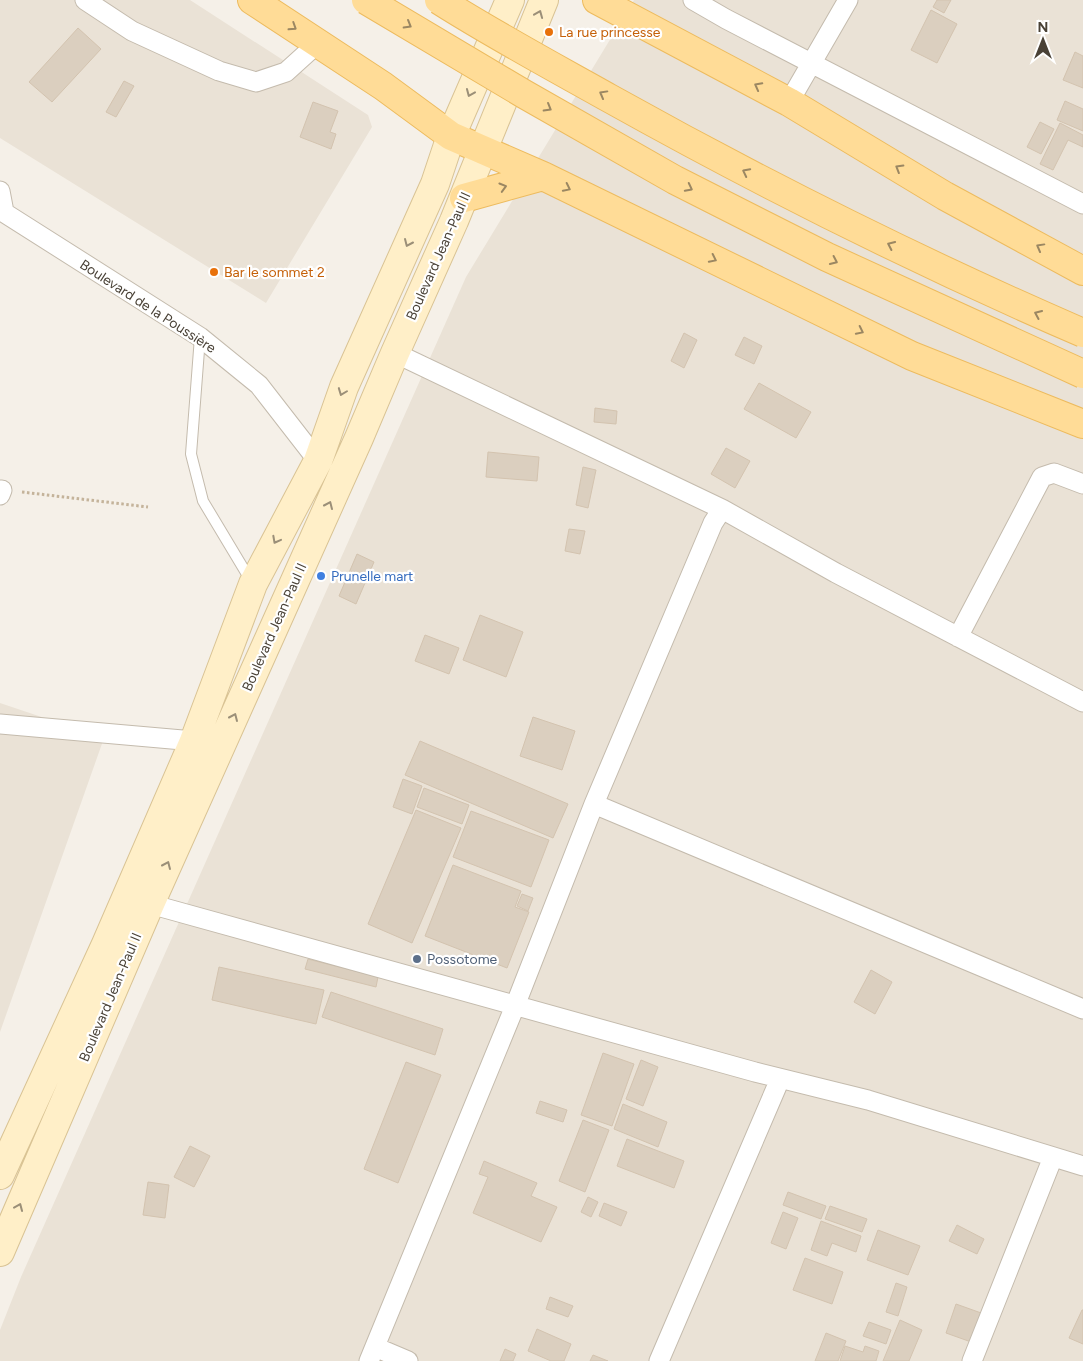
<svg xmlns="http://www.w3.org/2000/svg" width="1083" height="1361" font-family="Figtree,sans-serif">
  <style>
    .residential { fill: #eae2d6 }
    .building { fill: #dbcfbf; stroke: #d3c3af }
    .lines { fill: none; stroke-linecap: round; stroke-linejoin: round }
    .lane-casing { stroke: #c4bbad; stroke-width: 12 }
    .street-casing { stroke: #c4bbad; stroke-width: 21 }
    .secondary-casing { stroke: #d9c394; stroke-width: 30 }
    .primary-casing { stroke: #edbb5e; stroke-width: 30 }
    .path { stroke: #c4b39a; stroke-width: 3; stroke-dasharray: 2.5 2.5; stroke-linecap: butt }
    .lane { stroke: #fff; stroke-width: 10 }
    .street { stroke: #fff; stroke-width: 19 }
    .secondary { stroke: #ffefc8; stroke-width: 28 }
    .primary { stroke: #ffdc97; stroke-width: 28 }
    .primary-bridge-casing { stroke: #edbb5e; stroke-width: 30; stroke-linecap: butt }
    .primary-bridge { stroke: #ffdc97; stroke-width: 28 }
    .oneway { stroke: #9b8f78 }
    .oneway2 { stroke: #9b8762 }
    .food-dot { fill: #e8710a; stroke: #fff; stroke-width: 2 }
    .shop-dot { fill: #3f7fe0; stroke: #fff; stroke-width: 2 }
    .service-dot { fill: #5c6f8a; stroke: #fff; stroke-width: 2 }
    .labels { text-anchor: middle; stroke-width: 4.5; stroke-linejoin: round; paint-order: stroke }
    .food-label { font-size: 14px; fill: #c56008; stroke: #fff; text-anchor: start }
    .street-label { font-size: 14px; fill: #494136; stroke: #fff }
    .shop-label { font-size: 14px; fill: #366cbe; stroke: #fff; text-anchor: start }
    .service-label { font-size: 14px; fill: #4e5e75; stroke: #fff; text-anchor: start }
  </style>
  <rect width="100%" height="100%" fill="#f5f0e8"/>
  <!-- residential -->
  <path class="residential" d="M0,0H190L368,115L372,127L266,303L0,138Z
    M634,0H1083V1361H0V1330L21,1277L466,277Z
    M0,703L104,738L0,1032Z"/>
  <!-- building -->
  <path class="building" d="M937,0H951L944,13L933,7Z
    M931,10L957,24L937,63L911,50Z
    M78,28L101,49L52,102L29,82Z
    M1075,52L1083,56V88L1063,80Z
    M124,81L134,86L116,117L106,112Z
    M1065,101L1083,109V131L1057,120Z
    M313,102L338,111L330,132L336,134L331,149L300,137Z
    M1040,122L1054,129L1041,154L1027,147Z
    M1060,123L1083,135V147L1068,140L1053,170L1040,164Z
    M684,333L697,340L684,368L671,361Z
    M744,337L762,346L754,364L735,355Z
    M759,383L811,412L796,438L744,409Z
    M595,408L617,411L616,424L594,422Z
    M726,448L750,461L735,488L711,474Z
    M488,452L539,457L537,481L486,477Z
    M583,467L596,470L588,508L576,505Z
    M569,529L585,531L580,554L565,551Z
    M357,554L374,562L356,604L339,596Z
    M480,615L523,632L506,677L463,660Z
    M425,635L459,648L449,674L415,661Z
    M533,717L575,731L562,770L520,756Z
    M420,741L568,804L553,838L405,775Z
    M403,779L422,786L412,814L393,807Z
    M424,788L469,805L462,824L417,807Z
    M416,810L461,828L412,943L368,924Z
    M471,811L549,840L531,887L453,857Z
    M453,865L521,891L515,907L529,912L507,968L425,936Z
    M522,894L533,898L528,911L517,906Z
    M308,959L378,977L376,987L305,969Z
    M219,967L324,990L316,1024L212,1000Z
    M871,970L892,982L875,1014L854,1002Z
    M331,992L443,1029L435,1055L322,1017Z
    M603,1053L634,1064L612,1126L581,1115Z
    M641,1060L658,1067L643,1106L626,1099Z
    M406,1062L441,1075L398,1183L364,1169Z
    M540,1101L567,1110L563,1122L536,1113Z
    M623,1104L667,1122L658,1147L614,1129Z
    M583,1120L609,1130L585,1192L559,1181Z
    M627,1139L684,1161L674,1188L617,1166Z
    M190,1146L210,1156L194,1187L174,1177Z
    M484,1161L537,1183L531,1196L557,1207L541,1242L473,1213L488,1177L479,1174Z
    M148,1182L169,1185L165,1218L143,1215Z
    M788,1192L826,1206L821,1219L783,1205Z
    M588,1197L598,1202L591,1217L581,1212Z
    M604,1203L627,1212L621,1226L599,1216Z
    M830,1206L867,1219L862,1232L825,1219Z
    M783,1212L798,1218L786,1249L771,1243Z
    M821,1221L861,1236L856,1252L832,1243L827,1256L811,1250Z
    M957,1225L984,1239L977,1254L949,1241Z
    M878,1230L920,1246L908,1275L867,1260Z
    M805,1258L843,1272L832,1304L793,1290Z
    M896,1283L907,1287L898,1316L886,1312Z
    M550,1297L573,1306L568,1317L546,1309Z
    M956,1304L984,1314L974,1343L946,1333Z
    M1082,1310H1083V1344L1069,1338Z
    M900,1320L922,1330L909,1361H883Z
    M869,1322L891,1330L886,1344L863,1336Z
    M537,1329L571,1344L564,1361H551L528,1351Z
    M826,1333L846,1341L838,1361H815Z
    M845,1346L863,1352L865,1346L879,1351L876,1361H840Z
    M505,1349L516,1354L513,1361H500Z
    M593,1355L608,1361H590Z"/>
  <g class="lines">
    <defs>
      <path id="lane" d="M200,337L191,454L203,501L251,581"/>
      <path id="street" d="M85,0L132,31L219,71L256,82L286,72L318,43
        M693,0L726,19L1083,204
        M789,102L848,0
        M0,191L4,212
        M0,210L200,337L259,385L318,461
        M395,353L722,509L836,573L1083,702
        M0,490H2L0,495
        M958,637L1042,477L1054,473L1083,484
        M0,724L194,741L205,746
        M594,804L1083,1009
        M150,904L755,1072L868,1100L1083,1166
        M375,1347L408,1361
        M369,1361L515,1006L594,804L713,523L722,509
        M659,1361L780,1079
        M972,1361L1053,1157"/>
      <path id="secondary" d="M0,1175L106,944L194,741L253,584L318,461L344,387L435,184L451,136L510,0
        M0,1252L150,904L359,438L395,353L454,221L544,0"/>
      <path id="primary" d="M252,0L383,86L451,136L543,176L912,356L1083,424
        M597,0L789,102L945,196L1083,271
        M464,198L543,176"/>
    </defs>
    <!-- lane casing -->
    <use href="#lane" class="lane-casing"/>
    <!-- street casing -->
    <use href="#street" class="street-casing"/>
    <!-- secondary casing -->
    <use href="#secondary" class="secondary-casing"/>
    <!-- primary casing -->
    <use href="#primary" class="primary-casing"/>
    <!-- path -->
    <path class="path" d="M22,492L148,507"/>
    <!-- lane -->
    <use href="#lane" class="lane"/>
    <!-- street -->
    <use href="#street" class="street"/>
    <!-- secondary -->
    <use href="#secondary" class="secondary"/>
    <!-- primary -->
    <use href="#primary" class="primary"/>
    <defs>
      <path id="primary-bridge" d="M366,0L524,94L675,180L827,257L1083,374
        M439,0C494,35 552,66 609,98C763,184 921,263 1083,333"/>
    </defs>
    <!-- primary-bridge casing -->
    <use href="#primary-bridge" class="primary-bridge-casing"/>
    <!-- primary-bridge -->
    <use href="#primary-bridge" class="primary-bridge"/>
  </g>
  <!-- one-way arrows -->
  <defs><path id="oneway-chevron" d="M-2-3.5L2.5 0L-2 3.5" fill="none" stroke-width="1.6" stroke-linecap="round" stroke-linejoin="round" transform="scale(1.25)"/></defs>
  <g class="oneway">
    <use href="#oneway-chevron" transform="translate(539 14) rotate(-68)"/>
    <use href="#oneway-chevron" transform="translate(470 93) rotate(113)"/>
    <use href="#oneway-chevron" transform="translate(408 243) rotate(114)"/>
    <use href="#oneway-chevron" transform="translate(342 392) rotate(111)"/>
    <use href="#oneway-chevron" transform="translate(329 505) rotate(-66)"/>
    <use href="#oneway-chevron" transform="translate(276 540) rotate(118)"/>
    <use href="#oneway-chevron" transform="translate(234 717) rotate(-66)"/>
    <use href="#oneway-chevron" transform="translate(167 865) rotate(-66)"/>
    <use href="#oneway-chevron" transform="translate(19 1207) rotate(-67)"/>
  </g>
  <g class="oneway2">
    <use href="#oneway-chevron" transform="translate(408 25) rotate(30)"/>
    <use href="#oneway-chevron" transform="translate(293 27) rotate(33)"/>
    <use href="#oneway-chevron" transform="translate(758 86) rotate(-152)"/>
    <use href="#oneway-chevron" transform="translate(603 94) rotate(-151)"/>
    <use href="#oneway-chevron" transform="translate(548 108) rotate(30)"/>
    <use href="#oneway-chevron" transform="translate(899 168) rotate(-149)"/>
    <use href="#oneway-chevron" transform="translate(746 172) rotate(-153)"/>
    <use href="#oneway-chevron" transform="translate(503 187) rotate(-16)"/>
    <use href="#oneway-chevron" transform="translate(567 188) rotate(26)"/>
    <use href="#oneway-chevron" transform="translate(689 188) rotate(27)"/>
    <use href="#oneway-chevron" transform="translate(891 245) rotate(-155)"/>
    <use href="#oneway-chevron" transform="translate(1040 247) rotate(-151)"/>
    <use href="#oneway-chevron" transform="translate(713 259) rotate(26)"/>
    <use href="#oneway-chevron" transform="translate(834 261) rotate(25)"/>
    <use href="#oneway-chevron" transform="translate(1038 314) rotate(-156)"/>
    <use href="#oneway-chevron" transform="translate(860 331) rotate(26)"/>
  </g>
  <!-- markers -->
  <g class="food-dot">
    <circle cx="549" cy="32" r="5"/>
    <circle cx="214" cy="272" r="5"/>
  </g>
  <circle class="shop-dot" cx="321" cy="576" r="5"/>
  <circle class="service-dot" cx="417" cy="959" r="5"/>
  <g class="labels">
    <!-- food labels -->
    <g class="food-label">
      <text x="559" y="37">La rue princesse</text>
      <text x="224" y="277">Bar le sommet 2</text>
    </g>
    <!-- street labels -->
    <g class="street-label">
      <text transform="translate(438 256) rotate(-66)" y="5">Boulevard Jean-Paul II</text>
      <text transform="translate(148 306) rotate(33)" y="5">Boulevard de la Poussière</text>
      <text transform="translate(274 627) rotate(-66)" y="5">Boulevard Jean-Paul II</text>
      <text transform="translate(110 997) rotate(-67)" y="5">Boulevard Jean-Paul II</text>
    </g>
    <!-- shop labels -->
    <g class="shop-label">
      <text x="331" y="581">Prunelle mart</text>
    </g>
    <!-- service labels -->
    <g class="service-label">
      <text x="427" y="964">Possotome</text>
    </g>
  </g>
  <!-- north arrow -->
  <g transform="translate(1043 40)" stroke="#ffffff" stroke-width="4" paint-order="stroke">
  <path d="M0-4L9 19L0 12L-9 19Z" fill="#494136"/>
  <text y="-8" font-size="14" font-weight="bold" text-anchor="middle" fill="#494136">N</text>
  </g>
</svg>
